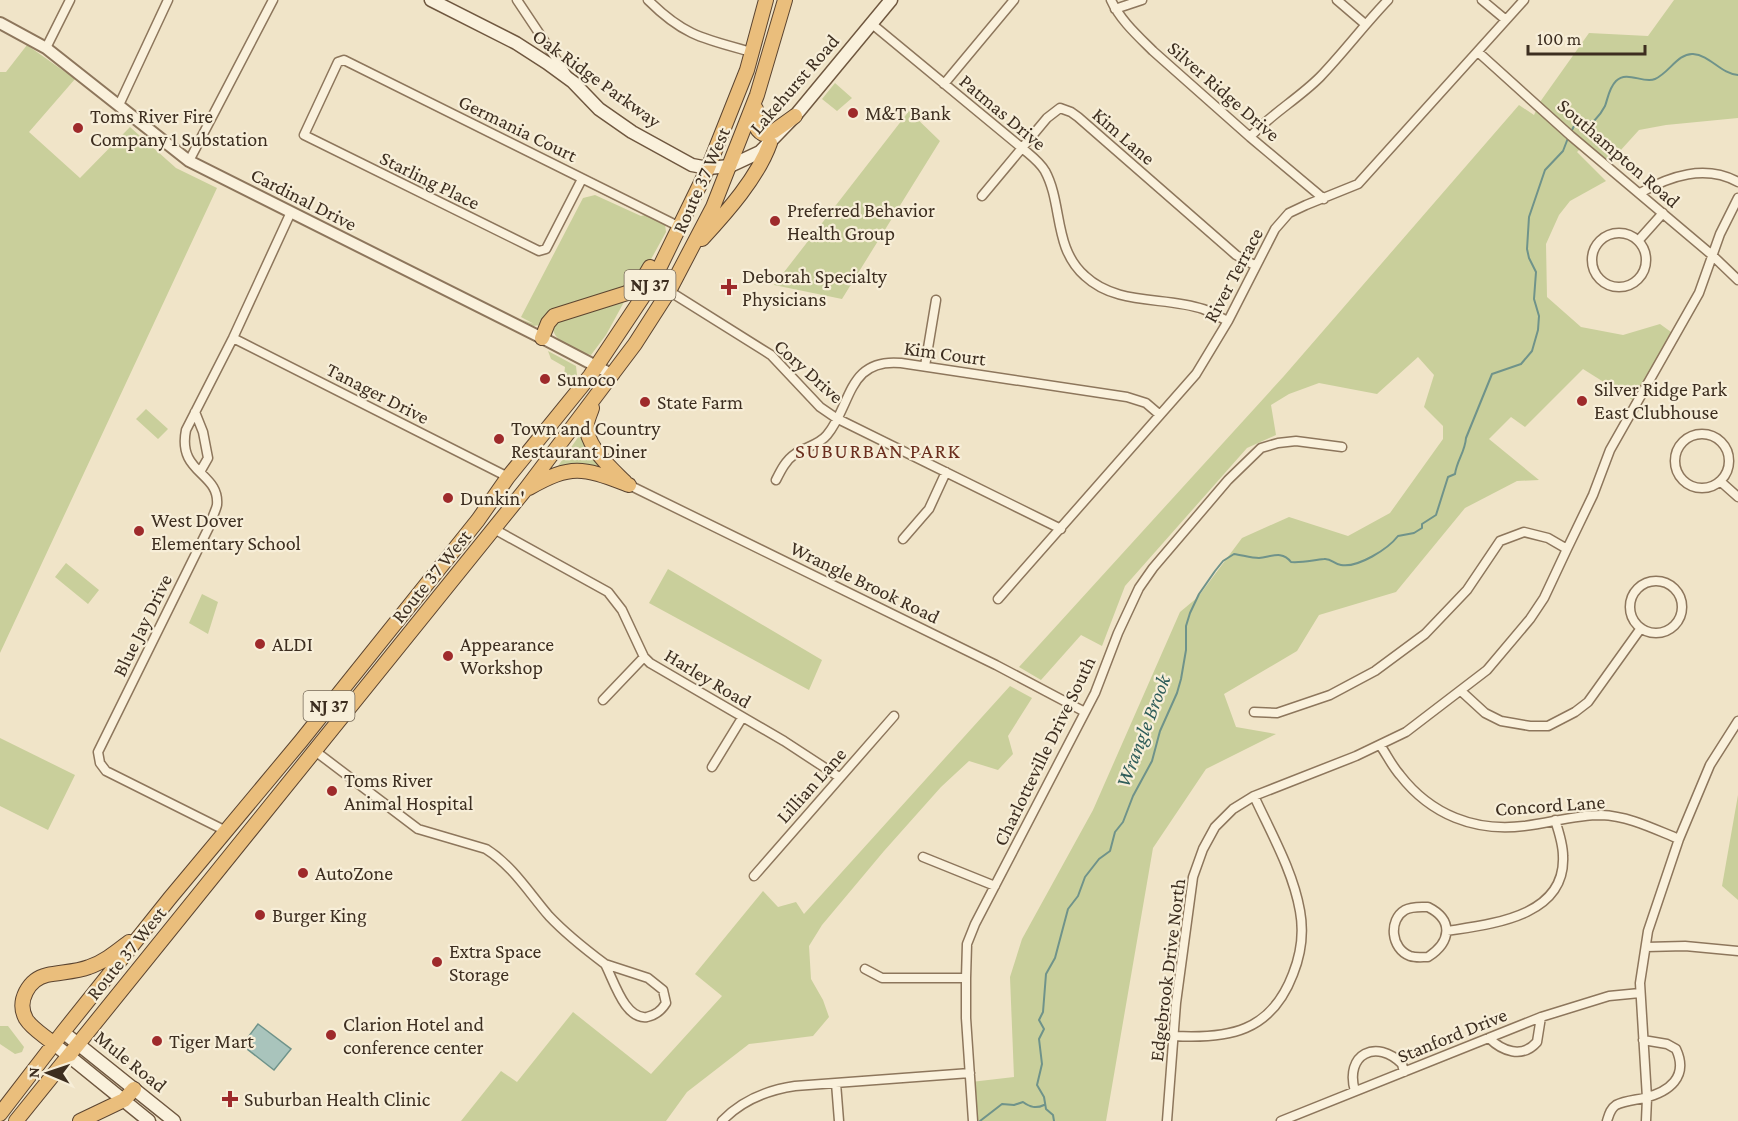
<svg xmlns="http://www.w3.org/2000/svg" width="1738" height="1121" font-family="'Crimson Pro',serif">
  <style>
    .green { fill: #c9cf9b }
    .water { fill: #a9c4bc; stroke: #6f938a; stroke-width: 1.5 }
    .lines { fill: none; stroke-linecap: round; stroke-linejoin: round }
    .stream { stroke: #6f938a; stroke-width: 2 }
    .minor-casing { stroke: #8d765c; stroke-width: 11 }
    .tertiary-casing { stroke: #8d765c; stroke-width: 14 }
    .secondary-casing { stroke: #6f573f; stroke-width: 15 }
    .trunk-casing { stroke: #5b4430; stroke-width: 16 }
    .minor { stroke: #faf1dc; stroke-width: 8 }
    .tertiary { stroke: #faf1dc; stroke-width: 10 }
    .secondary { stroke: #faf1dc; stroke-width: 12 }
    .trunk { stroke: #eabe7c; stroke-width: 14 }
    .poi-dot { fill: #9e2a2b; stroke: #f7eed8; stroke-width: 2 }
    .labels { text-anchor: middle; stroke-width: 4.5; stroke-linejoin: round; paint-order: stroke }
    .shield { fill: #f7eed8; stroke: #756857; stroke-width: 1.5 }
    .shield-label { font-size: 18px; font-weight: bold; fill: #3d2e20 }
    .street-label { font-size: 20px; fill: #3d2e20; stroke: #f7eed8 }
    .poi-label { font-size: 20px; fill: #3d2e20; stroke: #f7eed8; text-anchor: start }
    .neighbourhood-label { font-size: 21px; letter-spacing: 1.5px; fill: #6b2e1e; stroke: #f7eed8 }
    .water-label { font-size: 21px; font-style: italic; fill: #2f5d5a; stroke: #f7eed8 }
  </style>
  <rect width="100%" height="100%" fill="#f0e4c8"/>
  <!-- green -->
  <path class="green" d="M1674,0H1738V118L1666,125L1639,130L1610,162L1586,143L1577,152L1606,181L1570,201L1559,215L1546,244L1547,297L1581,327L1623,335L1660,324L1678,337L1637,403L1583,369L1525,427L1511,417L1489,439L1539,480L1517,481L1465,508L1396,592L1319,615L1297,651L1224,694L1236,727L1276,734L1206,769L1153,848L1106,1121H973L971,1082L1014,1077L1010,977L1022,939L1093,810L1180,612L1198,597L1242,538L1289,517L1348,536L1390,513L1443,439V426L1424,407L1434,375L1418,357L1377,394L1319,383L1289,394L1271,405L1276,435L1247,448L1125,586L1102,646L1081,635L1041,680L1019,667L1284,376L1519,105L1534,115L1540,102L1589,33L1648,36Z
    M27,45L75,79L29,132L80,178L130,127L176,168L217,188L0,653V72H6Z
    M835,83L852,98L837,111L822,99Z
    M909,111L940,141L842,299L774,285Z
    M595,195L641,216L645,215L665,224L666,232L644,272L629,287L541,325L533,326L520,319L534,324L521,317L583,198Z
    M623,300L624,302L606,335L591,355C577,352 547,340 554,322Z
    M548,351L576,366L577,375L569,386L563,384L565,367L551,359Z
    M146,409L168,429L158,439L136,419Z
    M579,436L582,437L603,469L575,464L558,466Z
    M66,563L99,590L88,604L55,577Z
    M668,569L822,660L809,690L649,603Z
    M202,594L218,602L208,634L189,623Z
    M1010,686L1032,698L1008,736L1013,754L998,770L969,761L941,787L884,851L822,925L809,946L811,979L823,1000L829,1017L813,1036L749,1044L687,1092L666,1121H461L501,1071L517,1082L573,1012L651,1074L722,996L695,974L763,891L778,907L796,902L804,914Z
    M0,738L75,775L48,830L0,806Z
    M1738,795V900L1722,886Z
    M0,1026H8L24,1047L22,1052L15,1054L0,1044Z"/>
  <!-- water -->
  <path class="water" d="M258,1024L291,1049L274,1070L242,1045Z"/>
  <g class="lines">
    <!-- stream -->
    <path class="stream" d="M1572,130L1575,124L1594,121C1598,117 1602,112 1605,106C1608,98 1609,88 1616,81C1627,70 1643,84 1655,79C1669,73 1678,53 1693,54C1710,55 1721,74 1738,75
      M980,1121L1002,1104L1014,1105L1023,1102C1030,1107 1036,1109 1044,1105
      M1054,1121L1053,1115L1046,1109L1044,1097L1037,1085L1042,1064L1039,1039L1044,1029L1039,1020L1043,1012L1046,974L1055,958L1068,909L1078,896L1085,877L1099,859L1110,851L1115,832L1123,822L1133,796L1152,761L1160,731L1177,693L1181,679L1186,650V626L1190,613L1199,594L1215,571L1223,561L1234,554C1242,555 1251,558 1259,558C1271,557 1282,550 1291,562C1302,563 1313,560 1324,559C1331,558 1334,564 1341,565C1358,568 1388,549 1398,536L1414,533L1422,528V524L1436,515L1448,477L1455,474C1457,460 1465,452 1466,438L1492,374L1521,364L1532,351L1538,330L1539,316L1534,299L1536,272L1529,258L1527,249L1529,217L1545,170L1563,151L1568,138"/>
    <defs>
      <path id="minor" d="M517,0L567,75
        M648,0C684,36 704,39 752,52
        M1111,0C1120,20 1138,36 1153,51L1250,137L1324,199
        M1337,0L1365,24
        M1482,0L1506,20
        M1115,9L1142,0
        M872,24L1022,148C1030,155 1039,161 1045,171C1063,204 1053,248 1085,276C1117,306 1164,296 1203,309C1211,312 1219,317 1228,321
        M46,48L70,0
        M1478,52L1571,136L1712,255L1738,280
        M944,84L1014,0
        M119,105L168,0
        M1250,137C1271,114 1298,99 1320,77C1344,52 1364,25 1388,0
        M189,161L273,0
        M582,179L546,249L539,251L304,135L338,62L344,60L680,227
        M1640,193C1670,176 1705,164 1738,182
        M982,196L1047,118L1060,108L1071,112L1078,117L1236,255L1256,266
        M1592 260a27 27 0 1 1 54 0a27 27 0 1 1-54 0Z
        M1638,241L1663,213
        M669,291L771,355L820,407L836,418L1061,529
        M233,338L508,477
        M925,366L936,300
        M195,412L203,432L208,458L200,472
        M1675 461a27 27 0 1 1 54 0a27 27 0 1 1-54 0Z
        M776,480C781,470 786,460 795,454C805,447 819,445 827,435C852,405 847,358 901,363L1127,397L1146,403L1160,415
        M1720,481L1738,497
        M629,485L996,665L1085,712
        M494,529L608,592L622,610L644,657L650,663L784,741L839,777
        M903,539L929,509L946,472
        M1630 607a26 26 0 1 1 52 0a26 26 0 1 1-52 0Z
        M998,599L1196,374L1228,321L1275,229L1289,213L1306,205L1358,184L1524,0
        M1461,691L1485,713L1501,721L1530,726H1548L1575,712L1588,702L1641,628
        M603,700L644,657
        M1254,712L1277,713L1330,695L1375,671L1425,634L1467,590L1500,541L1524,532L1548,538L1567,549
        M1380,745C1387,755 1392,766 1400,775C1431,815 1475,832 1524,826C1550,823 1575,815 1601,815C1629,816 1654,829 1679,839
        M315,751L418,829L486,849C513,866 529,893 549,916C566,934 585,949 605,964
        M712,767L742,718
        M226,831L106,771L100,763L98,752L211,523C212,517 216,510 217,505C220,472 177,474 186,430L233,338L291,212
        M923,857L995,886
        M754,876L894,716
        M1428,907C1454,920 1451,942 1428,957C1422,957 1416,958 1410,956C1391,949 1388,920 1405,910C1412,906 1421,907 1428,907Z
        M1447,931C1491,924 1566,917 1563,856C1563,844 1559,832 1555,820
        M1646,947L1685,946L1738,951
        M605,964L648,978L663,990L666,1003C661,1011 656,1015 647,1017C625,1020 614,981 605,964Z
        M865,969L882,978H966
        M1174,1036C1229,1039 1271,1032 1293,974C1301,954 1304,933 1300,911C1293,871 1271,833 1254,796
        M1489,1038C1502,1051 1522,1059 1537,1042L1541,1017
        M836,1083L839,1121
        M1355,1091C1344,1054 1377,1038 1402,1064L1404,1072
        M722,1121C742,1100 768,1090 795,1086L970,1073
        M973,1121L966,1018V978L967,944L975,924L1095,693L1118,633L1139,588L1153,568L1228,480L1261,448L1278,443L1296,441L1342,447
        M1167,1121L1176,1003L1193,877L1203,849L1215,827L1233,809L1254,796L1356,756L1406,732L1487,670L1530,619L1544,598L1567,549L1593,495L1610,450L1699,293L1720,234L1738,198
        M1281,1121L1541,1017L1609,996L1640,993
        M1607,1121C1609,1115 1610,1109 1616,1105C1624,1101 1635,1100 1644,1098C1669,1092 1689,1077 1676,1049L1667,1044L1643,1040
        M1646,1121L1647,1098L1640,983L1648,931L1679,839L1710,765L1738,721"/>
      <path id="tertiary" d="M0,23L46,48L189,161L548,341L613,375"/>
      <path id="secondary" d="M431,0L516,43L547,63L573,82L599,109L632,132L692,165L708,168L730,166L760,152L795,116L891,0
        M63,1032L174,1121
        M54,1044L149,1121"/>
      <path id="trunk" d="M756,109C755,119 753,129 763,134L774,131L795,116
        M702,239C727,212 758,177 770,143
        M542,338L548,323L554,316L627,293L643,279L650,267
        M592,408C590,415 585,423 587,431C591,451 612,469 625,482
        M529,488C573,463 583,468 629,485
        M54,1044C45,1036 32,1029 26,1019C16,1001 29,979 47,975C61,972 76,972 89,967C104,962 116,952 129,942
        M0,1114L63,1032L170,898L301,741L478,520L508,477L590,376L652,283L708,168L747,70L766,0
        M16,1121L525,490L635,344L669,291L713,207L757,95L785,0
        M80,1121L124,1100L134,1089"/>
    </defs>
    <!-- minor casing -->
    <use href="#minor" class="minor-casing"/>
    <!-- tertiary casing -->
    <use href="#tertiary" class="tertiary-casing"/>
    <!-- secondary casing -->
    <use href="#secondary" class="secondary-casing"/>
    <!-- trunk casing -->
    <use href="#trunk" class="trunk-casing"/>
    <!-- minor -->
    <use href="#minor" class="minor"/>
    <!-- tertiary -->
    <use href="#tertiary" class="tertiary"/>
    <!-- secondary -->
    <use href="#secondary" class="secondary"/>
    <!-- trunk -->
    <use href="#trunk" class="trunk"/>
  </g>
  <!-- markers -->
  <g class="poi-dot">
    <circle cx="853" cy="113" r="6"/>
    <circle cx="78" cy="128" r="6"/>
    <circle cx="775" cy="221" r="6"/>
    <path d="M726 278h6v6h6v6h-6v6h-6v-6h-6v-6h6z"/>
    <circle cx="545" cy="379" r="6"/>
    <circle cx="1582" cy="401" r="6"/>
    <circle cx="645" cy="402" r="6"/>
    <circle cx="499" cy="439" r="6"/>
    <circle cx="448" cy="498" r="6"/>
    <circle cx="139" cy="531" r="6"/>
    <circle cx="260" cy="644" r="6"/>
    <circle cx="448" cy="656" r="6"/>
    <circle cx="332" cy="791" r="6"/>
    <circle cx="303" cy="873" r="6"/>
    <circle cx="260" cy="915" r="6"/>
    <circle cx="437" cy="962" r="6"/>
    <circle cx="331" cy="1035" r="6"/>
    <circle cx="157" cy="1041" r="6"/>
    <path d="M227 1090h6v6h6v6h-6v6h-6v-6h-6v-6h6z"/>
  </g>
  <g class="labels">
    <!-- shield labels -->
    <g class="shield">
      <rect x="624.5" y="270" width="51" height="30" rx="4.5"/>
      <rect x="303.5" y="691" width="51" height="30" rx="4.5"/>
    </g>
    <g class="shield-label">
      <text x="650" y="291">NJ 37</text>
      <text x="329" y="712">NJ 37</text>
    </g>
    <!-- street labels -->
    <g class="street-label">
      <text transform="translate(597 78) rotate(36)" y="7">Oak Ridge Parkway</text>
      <text transform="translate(794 84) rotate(-49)" y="7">Lakehurst Road</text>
      <text transform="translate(1224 91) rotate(41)" y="7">Silver Ridge Drive</text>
      <text transform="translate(1003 112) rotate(40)" y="7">Patmas Drive</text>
      <text transform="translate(518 128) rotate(26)" y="7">Germania Court</text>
      <text transform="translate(1124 136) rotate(41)" y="7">Kim Lane</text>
      <text transform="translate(1619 153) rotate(41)" y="7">Southampton Road</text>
      <text transform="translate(430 180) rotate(26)" y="7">Starling Place</text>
      <text transform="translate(701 180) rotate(-66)" y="7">Route 37 West</text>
      <text transform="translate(304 199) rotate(27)" y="7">Cardinal Drive</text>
      <text transform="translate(1233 275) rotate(-62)" y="7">River Terrace</text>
      <text transform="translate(945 353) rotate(8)" y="7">Kim Court</text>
      <text transform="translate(809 371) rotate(42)" y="7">Cory Drive</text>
      <text transform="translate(378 393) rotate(27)" y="7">Tanager Drive</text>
      <text transform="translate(431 576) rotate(-51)" y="7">Route 37 West</text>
      <text transform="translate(865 582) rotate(26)" y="7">Wrangle Brook Road</text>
      <text transform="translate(142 625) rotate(-64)" y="7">Blue Jay Drive</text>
      <text transform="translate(708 678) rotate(31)" y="7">Harley Road</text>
      <text transform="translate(1044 751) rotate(-64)" y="7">Charlotteville Drive South</text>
      <text transform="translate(811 785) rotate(-48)" y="7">Lillian Lane</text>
      <text transform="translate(1550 805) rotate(-4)" y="7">Concord Lane</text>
      <text transform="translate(126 953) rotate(-51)" y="7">Route 37 West</text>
      <text transform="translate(1167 970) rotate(-83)" y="7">Edgebrook Drive North</text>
      <text transform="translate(1452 1035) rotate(-22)" y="7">Stanford Drive</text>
      <text transform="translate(131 1061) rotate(39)" y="7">Mule Road</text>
    </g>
    <!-- poi labels -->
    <g class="poi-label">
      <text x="865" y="120">M&amp;T Bank</text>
      <text x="90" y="123">Toms River Fire<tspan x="90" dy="23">Company 1 Substation</tspan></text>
      <text x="787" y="217">Preferred Behavior<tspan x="787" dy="23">Health Group</tspan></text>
      <text x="742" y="283">Deborah Specialty<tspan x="742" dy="23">Physicians</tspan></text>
      <text x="557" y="386">Sunoco</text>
      <text x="1594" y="396">Silver Ridge Park<tspan x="1594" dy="23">East Clubhouse</tspan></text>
      <text x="657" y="409">State Farm</text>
      <text x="511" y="435">Town and Country<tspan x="511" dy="23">Restaurant Diner</tspan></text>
      <text x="460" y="505">Dunkin'</text>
      <text x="151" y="527">West Dover<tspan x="151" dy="23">Elementary School</tspan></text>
      <text x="272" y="651">ALDI</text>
      <text x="460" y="651">Appearance<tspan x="460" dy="23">Workshop</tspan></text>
      <text x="344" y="787">Toms River<tspan x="344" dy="23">Animal Hospital</tspan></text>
      <text x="315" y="880">AutoZone</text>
      <text x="272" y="922">Burger King</text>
      <text x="449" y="958">Extra Space<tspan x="449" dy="23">Storage</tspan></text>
      <text x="343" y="1031">Clarion Hotel and<tspan x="343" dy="23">conference center</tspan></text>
      <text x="169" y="1048">Tiger Mart</text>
      <text x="244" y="1106">Suburban Health Clinic</text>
    </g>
    <!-- neighbourhood labels -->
    <g class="neighbourhood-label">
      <text x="878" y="458">SUBURBAN PARK</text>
    </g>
    <!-- water labels -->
    <g class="water-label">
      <text transform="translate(1143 731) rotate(-69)" y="7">Wrangle Brook</text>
    </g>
  </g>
  <!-- north arrow -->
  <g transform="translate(48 1073) rotate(272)" stroke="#f7eed8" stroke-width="4.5" paint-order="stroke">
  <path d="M0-4.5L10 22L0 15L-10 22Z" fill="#3d2e20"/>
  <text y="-9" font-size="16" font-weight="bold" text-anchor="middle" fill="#3d2e20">N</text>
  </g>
  <!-- scale -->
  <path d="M1528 45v9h117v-9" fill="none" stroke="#3d2e20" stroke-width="3"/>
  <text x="1537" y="45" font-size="18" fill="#3d2e20" stroke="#f7eed8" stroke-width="4.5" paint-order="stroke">100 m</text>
</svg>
